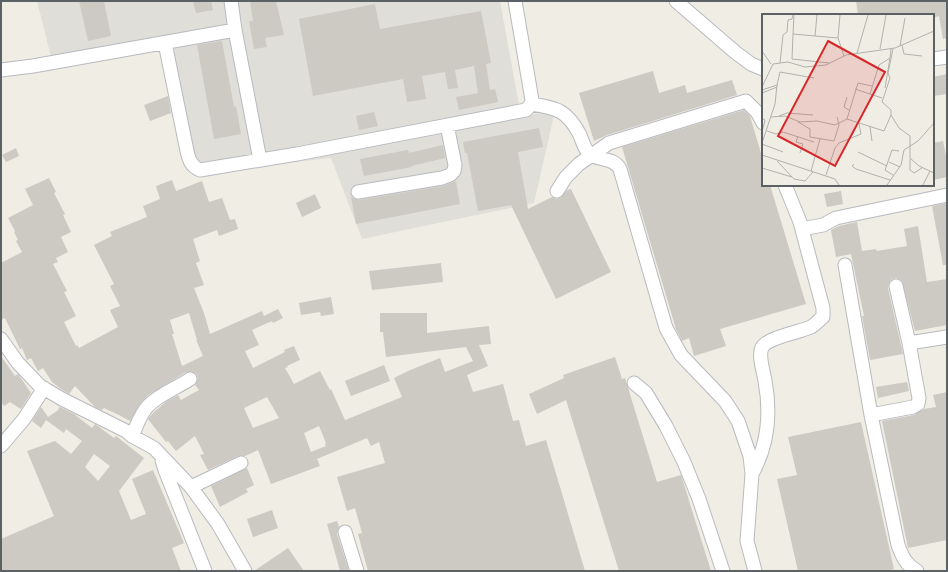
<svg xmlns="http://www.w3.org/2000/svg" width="948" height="572" viewBox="0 0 948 572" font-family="Cabin,sans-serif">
	<rect width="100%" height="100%" fill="#f0ede4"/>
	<path fill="#e0ded8" d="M37 1H500L521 116 555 111 534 203 362 239 331 158 194 173 170 47 54 69Z"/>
	<path fill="#cdc9c3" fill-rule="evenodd" d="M79 1H104L111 36 88 41Z
		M193 1H211L213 10 196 13Z
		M250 1H276L284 35 265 38 267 47 254 49 249 21H253Z
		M856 1H947V38L943 39 939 16 933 18V15H858Z
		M375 4 380 29 481 11 491 63 486 64 490 90 495 89 498 102 459 110 456 97 478 93 474 66 455 70 458 88 448 89 445 72 422 76 426 99 407 102 403 79 313 96 299 19Z
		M222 41 234 107 236 106 241 134 214 139 197 45Z
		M653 71 659 93 685 85 687 93 732 80 737 95 607 135 594 141 579 93Z
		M947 74V94L933 96V77Z
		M168 96 171 113 150 121 144 105Z
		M744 110 750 116 763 160V185H770L806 304 720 329 726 346 694 356 689 338 682 341 676 329 622 147Z
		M374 112 378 126 359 130 356 116Z
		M539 128 543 147 518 152 528 209 552 197 556 199 560 198 567 190 571 189 611 272 556 299 511 205 478 211 467 153H465L463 142Z
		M943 141 947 161V177L933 180V143Z
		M443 145 445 158 411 166 412 167 364 176 360 159 408 150 409 153Z
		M16 148 19 156 6 162 2 155Z
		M49 178 56 192 54 193 65 214 63 215 71 232 61 237 68 252 56 258 58 262 53 264 67 291 64 292 76 316 64 322 76 346 77 345 79 348 118 327 110 310 120 306 110 286 114 284 94 245 112 236 110 232 147 217 143 206 160 199 156 186 172 180 176 191 202 181 209 202 222 198 230 220 235 219 238 229 219 236 217 230 193 239 200 261 196 263 204 285 194 288 204 313 210 334 262 311 264 316 278 309 283 318 273 323 272 321 252 330 259 345 245 351 253 368 285 352 284 350 294 346 300 360 287 366 288 367 285 368 294 384 320 371 330 390 331 389 345 420 402 397 394 378 408 371 440 358 445 372 473 361 466 347 386 357 383 332H380V313H427V333L489 326 491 344 479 345 488 366 467 375 473 392 503 384 513 421 519 420 526 446 546 440 585 571H368L358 534 362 533 355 508 347 511 337 477 385 463 379 442 371 446 367 438 317 459 320 466 271 484 258 450 245 456H238L208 470 200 455 204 454 195 436 176 451 168 441 166 442 148 419 154 412 167 401 178 395 181 400 199 390 195 385 198 378 196 374 193 372H186L148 395 139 405 130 421 119 415 104 408 102 410 95 407 75 386 69 394 61 389 52 382 43 368 38 371 31 358 27 360 22 348 20 349 5 318 1 320V263L22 252 16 241 18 240 14 232 15 231 8 218 33 205 25 189ZM189 313 197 340H196L203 356 182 366 172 334H174L170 320ZM267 397 279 418 253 428 244 408ZM319 426 326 443 325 444 326 446 311 452 304 433Z
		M456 181 460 204 356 224 351 197 359 200 443 186Z
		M841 191 843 204 827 207 824 194Z
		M315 194 321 208 302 217 296 203Z
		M947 203V265H943L932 206Z
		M857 222 862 251 876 249 877 251 907 246 904 229 918 226 927 282 947 279V325L915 331 902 281 899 279 895 278 891 280 889 283 888 288 903 354 870 360 862 316H864L851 254 836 257 831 230 839 226Z
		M441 263 443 282 372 290 369 271Z
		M331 297 334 314 321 316 320 312 301 315 299 303Z
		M1 356 15 376 18 374 31 393 21 409 10 402 4 406 1 401Z
		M615 357 622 379 625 378 657 482 681 475 711 571H619L566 400 537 414 529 394 564 378 563 375Z
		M384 365 390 381 351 396 345 381Z
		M907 382 909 391 878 398 876 387Z
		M947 392V540L908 548 882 421 914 415 924 409 936 407 933 395Z
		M41 407 48 417 57 411 60 407 74 414 92 428 95 424 114 438 116 436 144 458 119 491 131 520 146 514 132 479 153 470 184 543 172 548 181 571H1V539L54 516 27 451 55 441 71 454 82 441 66 429 64 433 46 420 41 428 32 421ZM94 454 110 466 98 481 85 467Z
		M861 422 894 569 885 571H798L777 479 797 475 788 437Z
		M247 468 254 485 246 489 248 492 220 507 211 486Z
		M272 510 278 528 253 537 247 519Z
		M337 521 339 527 337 534 349 571H340L327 524Z
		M288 548 304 571H254Z"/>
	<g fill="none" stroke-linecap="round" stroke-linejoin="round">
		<defs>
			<path id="minor" d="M676 1 735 52 751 64 763 69
				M235 30 260 160
				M165 43 187 151C189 160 191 166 200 170L297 154 526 110 531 104 532 100 515 1
				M933 59 947 57
				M1 70 33 66 235 30 231 1
				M531 104C557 108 567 110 580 135 582 140 584 148 588 152 597 162 613 156 620 169L666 328 681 355 725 401 738 421 750 456 752 474 747 541 755 571
				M557 191 566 177 579 164 609 143 746 101 757 112 763 123
				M358 192 442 178 450 175 454 171 455 165 447 125
				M802 229 823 225 836 218 947 195
				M845 265 871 415 898 545C902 556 906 565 917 571
				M896 286 909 343
				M1 339 18 363 40 386 62 399 126 431 132 436 154 448 191 487 218 524 245 571
				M634 383 646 393 666 426 684 462 699 499 723 571
				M871 415 913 407 918 404 919 398 909 343 947 337
				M132 436C137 426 140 414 148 406 159 394 177 388 190 379
				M1 446 24 419 44 388
				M162 460 165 470 205 571
				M752 474C768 445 771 413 765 381 764 372 757 354 763 346 770 337 800 332 811 327 816 324 819 320 823 317V308L800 222 785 185
				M191 487 241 463
				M345 532 357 571"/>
		</defs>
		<use href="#minor" stroke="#b7babf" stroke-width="15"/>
		<use href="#minor" stroke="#fff" stroke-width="13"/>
	</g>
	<g transform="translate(762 14)">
		<rect width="172" height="172" fill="#f0ede4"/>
		<path fill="none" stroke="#b1b1ae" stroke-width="1" d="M78 1 76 24 82 42M31 20 32 1M53 22 55 1M172 27V67M140 31 142 40 160 42M138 32 143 4M118 35 124 1M131 35 126 59 128 64 120 88 129 96V101L137 114 148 122V144L157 152 172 159M0 37 9 50M95 39 106 1M18 49 21 21 25 18 26 6 30 5 31 1M67 49 30 45 31 20 76 24M15 71 18 58 52 64M110 72 96 69 85 105 122 117 129 101M0 73 11 50 26 48 43 53 64 51 84 41 133 34 172 17M123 74 128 44M93 75 108 80M0 76 15 71 13 90 0 129M0 79 15 73M85 83 82 93 87 96M120 84 108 80 117 51 128 44 129 35M17 102 25 99 51 101M9 103 23 102 38 108 55 107 73 111 85 105M0 104 3 106 0 118M36 108 48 115V123L72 127 77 111 75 103M108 113 110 127M5 117 14 120 21 118 52 128M36 122 34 128 41 130 38 139M0 130 21 138M96 138 125 152M0 141 73 165 77 171M148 145V156L152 159 160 154M15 147 32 165 43 167 51 158M127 148 138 153M92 150 90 152 94 155 128 166M0 154 30 163M49 157 58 125M64 161 73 134 77 129 99 120 97 110M131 161 123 156 130 136 137 137M125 171 139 151 142 136 156 127 172 109M161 171 168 157"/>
		<path fill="#d62828" fill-opacity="0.15" stroke="#d62828" stroke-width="2" d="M66 27 123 58 73 152 16 122Z"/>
		<rect width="172" height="172" fill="none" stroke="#5c6166" stroke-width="2"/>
	</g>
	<rect width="948" height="572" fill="none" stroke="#5c6166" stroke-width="4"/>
</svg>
